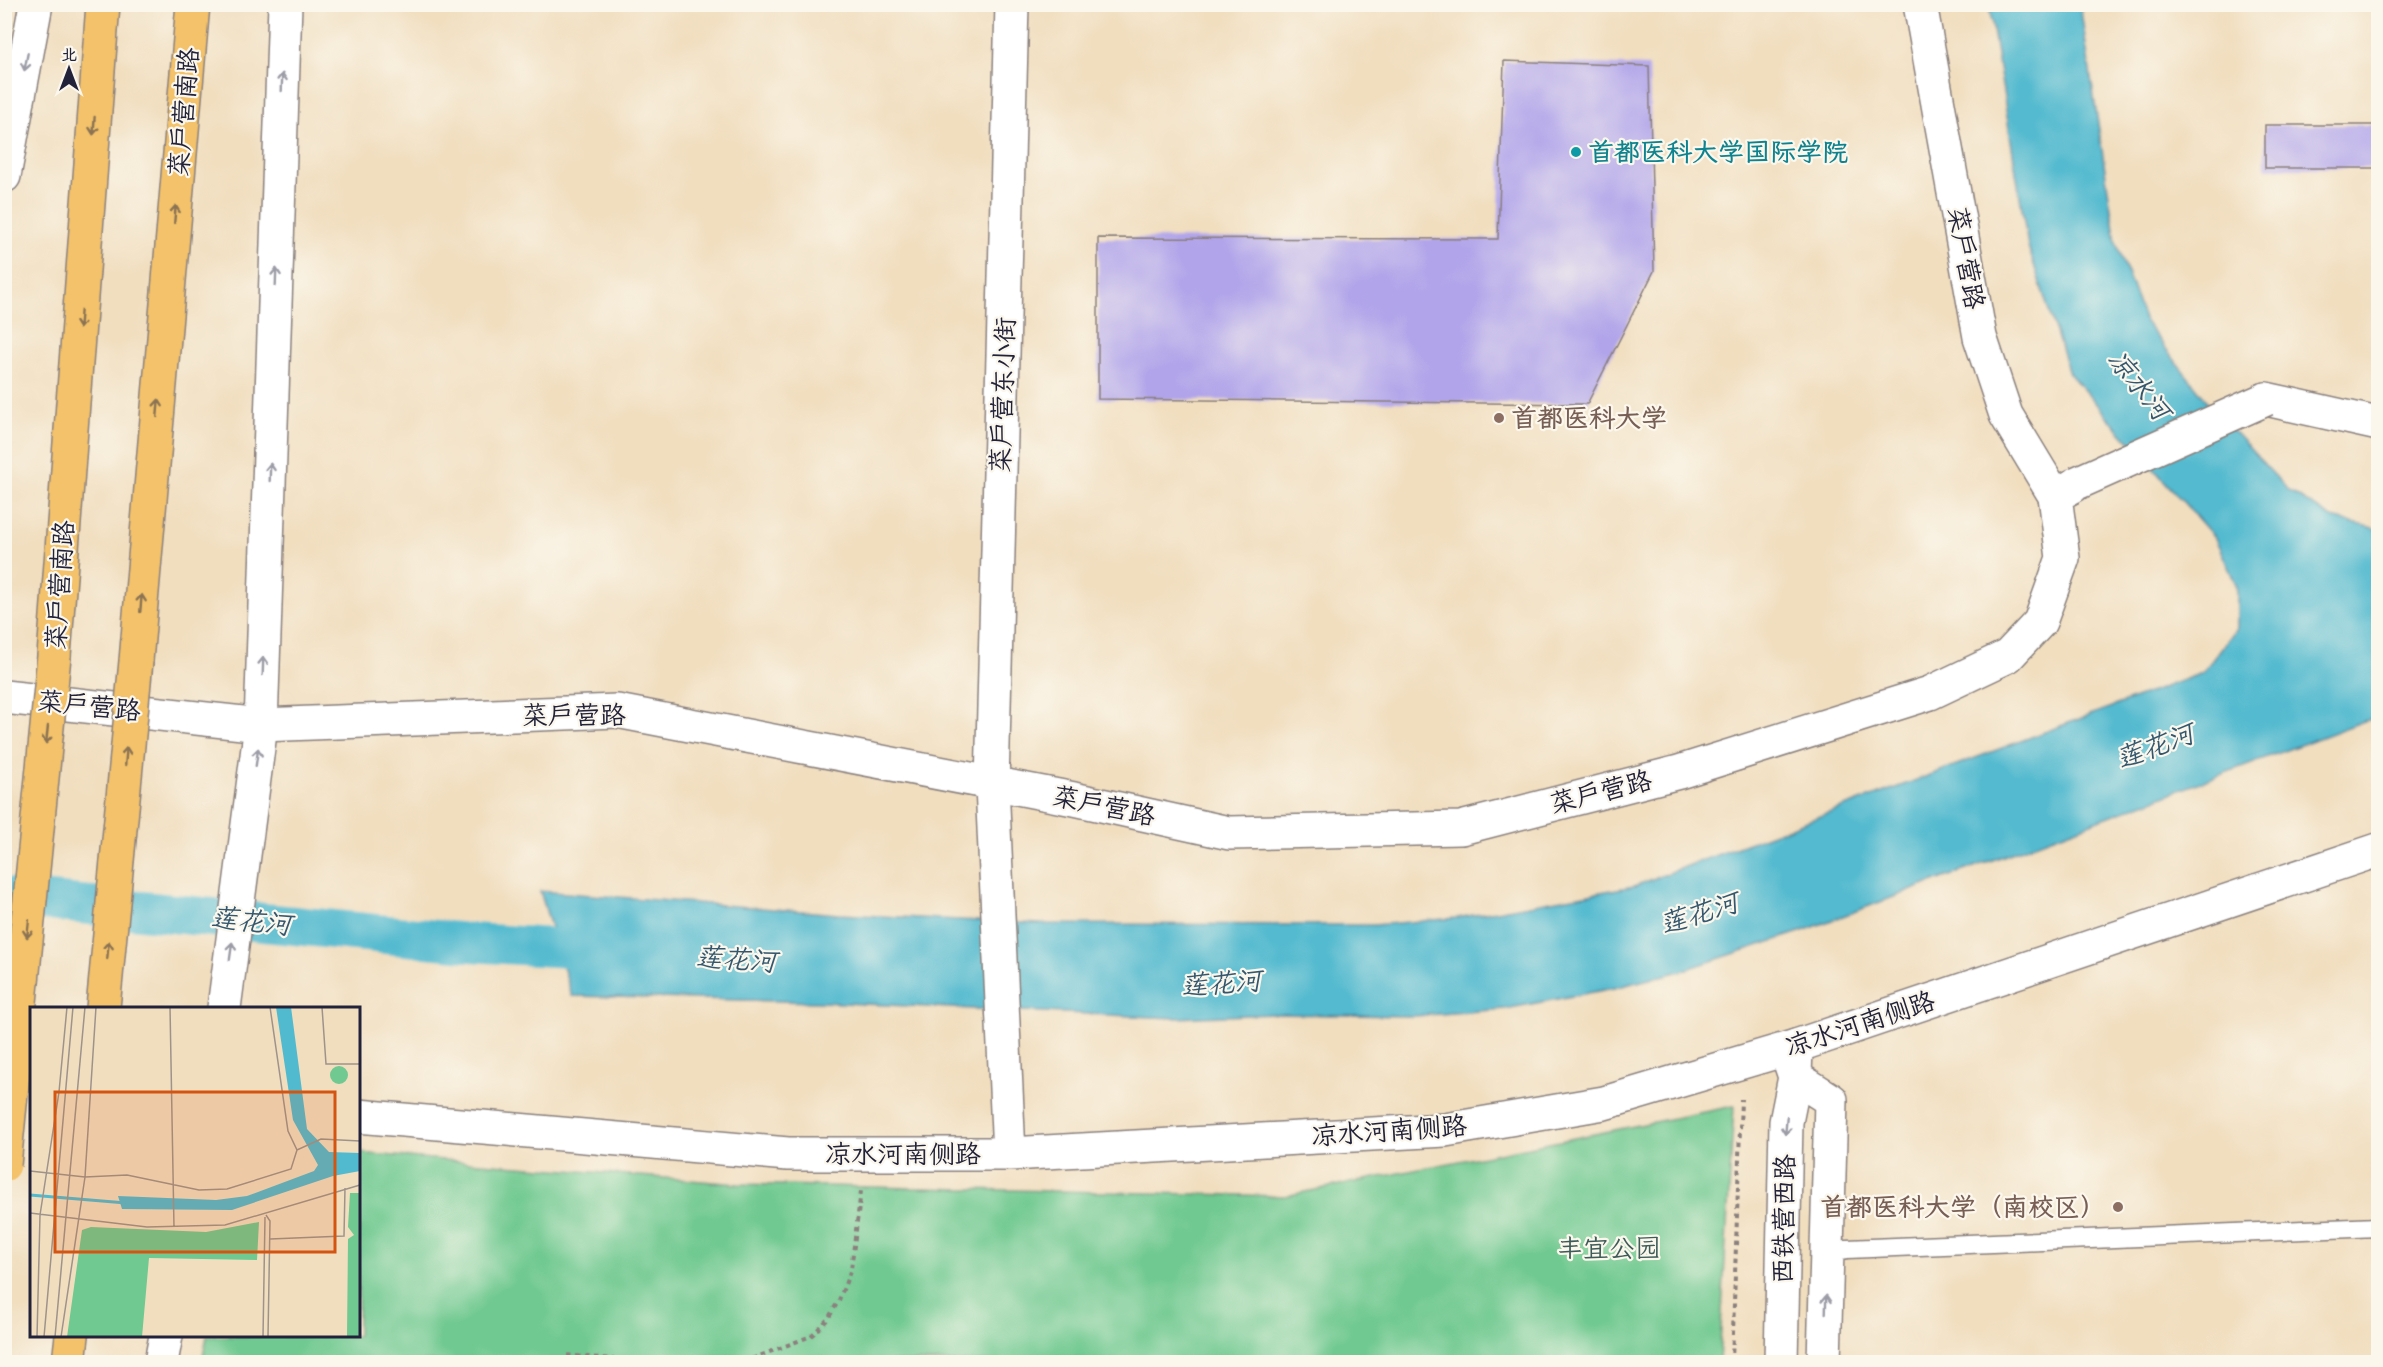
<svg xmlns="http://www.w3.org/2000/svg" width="2383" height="1367" viewBox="0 0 2383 1367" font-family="Caveat,'LXGW WenKai TC',sans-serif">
	<rect width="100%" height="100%" fill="#fbf7ec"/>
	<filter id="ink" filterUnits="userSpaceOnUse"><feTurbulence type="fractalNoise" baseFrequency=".0167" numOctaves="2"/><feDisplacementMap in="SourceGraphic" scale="12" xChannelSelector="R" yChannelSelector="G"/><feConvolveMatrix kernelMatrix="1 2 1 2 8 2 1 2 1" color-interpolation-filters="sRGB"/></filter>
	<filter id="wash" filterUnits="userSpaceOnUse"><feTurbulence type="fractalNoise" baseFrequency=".008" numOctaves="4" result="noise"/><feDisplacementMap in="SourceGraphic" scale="24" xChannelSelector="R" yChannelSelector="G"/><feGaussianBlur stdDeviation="1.35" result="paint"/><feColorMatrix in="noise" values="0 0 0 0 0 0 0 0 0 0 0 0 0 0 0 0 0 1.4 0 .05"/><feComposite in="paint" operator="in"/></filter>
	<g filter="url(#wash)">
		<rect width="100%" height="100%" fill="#f1debf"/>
		<path fill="#6fc990" stroke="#487666" stroke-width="1.5" d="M1734 1106 1719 1362H202L207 1336H358L359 1153 738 1184 1285 1196Z"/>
		<path fill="#52bacf" stroke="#3a6e85" stroke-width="1.5" d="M1989 5H2080L2116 242 2145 322 2213 409 2288 490 2332 518 2378 529V718L2364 721 1800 932 1681 971 1614 988 1505 1009 1414 1016 1274 1014 1175 1018 821 1002 572 996 540 891 839 914 1041 924 1374 925 1457 918 1634 886 2202 673 2237 628V587L2215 538 2069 373 2028 246Z"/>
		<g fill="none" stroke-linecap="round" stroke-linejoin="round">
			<path stroke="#52bacf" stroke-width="39" d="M4 897 462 942 612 951"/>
		</g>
		<g id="blocks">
			<path fill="#b1a4ea" d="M1504 61 1649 66 1654 271 1587 404 1098 399V238L1498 239Z
				M2265 125H2378V168H2265Z"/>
		</g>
	</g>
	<g filter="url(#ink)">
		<use href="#blocks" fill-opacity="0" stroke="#8a807d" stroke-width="1.5"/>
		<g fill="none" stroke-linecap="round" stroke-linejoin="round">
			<defs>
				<path id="service" d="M1827 1252 1847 1249 2378 1227"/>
				<path id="minor" d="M1920 4 1980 337 2006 415 2055 496 2073 486
					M2266 399 2378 424
					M4 697 261 725 617 711 1074 799 1229 833 1461 828 1679 772 1930 693 2008 656 2040 622 2063 558 2055 496
					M358 1116 788 1154H1009L1445 1130 1604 1103 1796 1046 2378 850
					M1009 1154 992 785 1012 4"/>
				<path id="tertiary" d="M4 176 36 4
					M224 1008 261 725 285 4
					M1796 1046 1795 1077 1831 1100 1824 1362
					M161 1362 166 1336
					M1781 1362 1786 1122 1795 1077 1789 1059"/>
				<path id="trunk" d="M54 656 103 4
					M136 661 193 4
					M69 1362 72 1336"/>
			</defs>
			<use href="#service" stroke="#8a807d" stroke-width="21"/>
			<use href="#minor" stroke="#8a807d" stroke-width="36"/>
			<use href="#tertiary" stroke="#8a807d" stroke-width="36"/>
			<use href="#trunk" stroke="#8a807d" stroke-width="36"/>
			<path stroke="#8a807d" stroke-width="4" stroke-dasharray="4.5 4.5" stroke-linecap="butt" d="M565 1362V1355L648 1362
				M744 1362 811 1336 828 1319 839 1300 851 1269 861 1191
				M1732 1362 1741 1099"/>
			<use href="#service" stroke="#fff" stroke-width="18"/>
			<use href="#minor" stroke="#fff" stroke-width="33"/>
			<use href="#tertiary" stroke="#fff" stroke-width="33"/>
			<use href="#trunk" stroke="#f3c26a" stroke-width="33"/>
			<defs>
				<path id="minor-bridge" d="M2077 483 2266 399"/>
				<path id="trunk-bridge" d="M103 1008 136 661
					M4 1165 54 656"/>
			</defs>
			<use href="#minor-bridge" stroke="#8a807d" stroke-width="36" stroke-linecap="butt"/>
			<use href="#trunk-bridge" stroke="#8a807d" stroke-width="36" stroke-linecap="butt"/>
			<use href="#minor-bridge" stroke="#fff" stroke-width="33"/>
			<use href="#trunk-bridge" stroke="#f3c26a" stroke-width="33"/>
		</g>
		<defs><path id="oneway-shaft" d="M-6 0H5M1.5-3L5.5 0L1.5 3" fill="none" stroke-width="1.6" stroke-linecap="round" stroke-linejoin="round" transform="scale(1.5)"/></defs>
		<g stroke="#9c9ca7">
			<use href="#oneway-shaft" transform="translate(26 62) rotate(101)"/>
			<use href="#oneway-shaft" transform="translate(282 82) rotate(-88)"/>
			<use href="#oneway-shaft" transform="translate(276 277) rotate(-88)"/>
			<use href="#oneway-shaft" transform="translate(270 472) rotate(-88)"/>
			<use href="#oneway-shaft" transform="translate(263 666) rotate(-88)"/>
			<use href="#oneway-shaft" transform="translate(257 757) rotate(-82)"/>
			<use href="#oneway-shaft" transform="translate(231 951) rotate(-82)"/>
			<use href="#oneway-shaft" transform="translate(1786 1126) rotate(95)"/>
			<use href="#oneway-shaft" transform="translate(1826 1304) rotate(-88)"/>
		</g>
		<g stroke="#8a7252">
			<use href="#oneway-shaft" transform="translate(94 126) rotate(94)"/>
			<use href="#oneway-shaft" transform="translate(175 214) rotate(-85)"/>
			<use href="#oneway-shaft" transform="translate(80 320) rotate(94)"/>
			<use href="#oneway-shaft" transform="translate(158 408) rotate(-85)"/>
			<use href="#oneway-shaft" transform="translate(141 603) rotate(-85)"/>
			<use href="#oneway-shaft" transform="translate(47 735) rotate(96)"/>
			<use href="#oneway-shaft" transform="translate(126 756) rotate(-85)"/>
			<use href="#oneway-shaft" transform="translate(28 929) rotate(96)"/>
			<use href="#oneway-shaft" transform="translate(108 950) rotate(-85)"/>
		</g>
	</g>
	<circle fill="#0f9aa8" stroke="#fbf7ec" stroke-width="2" cx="1576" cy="152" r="6"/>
	<g fill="#8d6e63" stroke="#fbf7ec" stroke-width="2">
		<circle cx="1499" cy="418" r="6"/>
		<circle cx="2118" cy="1207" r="6"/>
	</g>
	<g text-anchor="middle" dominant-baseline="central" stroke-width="4.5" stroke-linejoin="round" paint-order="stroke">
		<g font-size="26" fill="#22223b" stroke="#fbf7ec">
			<text transform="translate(184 112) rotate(-85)">菜户营南路</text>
			<text transform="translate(1966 258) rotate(80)">菜户营路</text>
			<text transform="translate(1003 395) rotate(-88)">菜户营东小街</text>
			<text transform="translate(60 585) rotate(-86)">菜户营南路</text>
			<text transform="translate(89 706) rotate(6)">菜户营路</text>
			<text x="574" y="715">菜户营路</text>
			<text transform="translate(1601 792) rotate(-14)">菜户营路</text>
			<text transform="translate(1104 806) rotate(12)">菜户营路</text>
			<text transform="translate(1860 1024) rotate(-18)">凉水河南侧路</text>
			<text transform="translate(1389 1131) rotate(-4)">凉水河南侧路</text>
			<text x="903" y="1154">凉水河南侧路</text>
			<text transform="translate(1784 1219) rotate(-89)">西铁营西路</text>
		</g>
		<g font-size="26" font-weight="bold" fill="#0d838f" stroke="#fbf7ec" text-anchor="start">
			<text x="1588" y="152">首都医科大学国际学院</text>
		</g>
		<g font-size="26" font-weight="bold" fill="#785e54" stroke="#fbf7ec" text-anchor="start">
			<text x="1511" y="418">首都医科大学</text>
			<text x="2106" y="1207" text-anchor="end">首都医科大学（南校区）</text>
		</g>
		<g font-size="26" fill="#3d5c59" stroke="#fbf7ec">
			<text x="1609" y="1248">丰宜公园</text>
		</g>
		<g font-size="27" font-style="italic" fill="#33576f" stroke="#fbf7ec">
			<text transform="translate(2139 385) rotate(51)">凉水河</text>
			<text transform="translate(2155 746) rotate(-20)">莲花河</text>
			<text transform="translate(1699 913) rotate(-17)">莲花河</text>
			<text transform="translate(251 921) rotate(6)">莲花河</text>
			<text transform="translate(736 959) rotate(4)">莲花河</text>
			<text transform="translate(1221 983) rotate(-4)">莲花河</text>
		</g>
	</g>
	<g transform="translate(30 1007)">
		<rect width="330" height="330" fill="#f1debf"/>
		<path d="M300 68a9 9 0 1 1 18 0a9 9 0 1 1-18 0ZM320 186H330V330H317L318 232 324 228 318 220ZM229 215 227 253 119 251 112 330H37L52 223 61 220 176 225Z" fill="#6fc990"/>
		<path d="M246 0H261L277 122 299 145 330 146V164L303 169 202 203 92 202 88 189 186 193 217 189 284 164 288 158 263 113Z" fill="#52bacf"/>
		<path fill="none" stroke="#52bacf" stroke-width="3" d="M0 188 96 196"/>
		<path fill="none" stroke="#9e938a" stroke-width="1.5" d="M140 0 144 220M240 0 258 124 267 143 291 132 330 134M292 0 296 57H330M0 164 55 170 97 168 169 183 197 182 261 162 267 143M0 206 117 220 195 218 330 178M236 208 240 214 238 330M240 232 314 229 315 181M7 330 10 208 29 85 37 0M14 330 43 0M25 330 55 0M31 330 55 170 66 0M233 330 235 210"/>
		<path fill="#d45411" fill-opacity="0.15" stroke="#d45411" stroke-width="3" d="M25 85H305V245H25Z"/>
		<rect width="330" height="330" fill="none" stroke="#22223b" stroke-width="3"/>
	</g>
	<rect width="2383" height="1367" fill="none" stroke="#fbf7ec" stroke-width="24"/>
	<g transform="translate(69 69)" stroke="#fbf7ec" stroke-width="4.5" paint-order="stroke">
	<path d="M0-4.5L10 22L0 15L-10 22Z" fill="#22223b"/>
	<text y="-9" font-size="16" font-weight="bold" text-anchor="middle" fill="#22223b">北</text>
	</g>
</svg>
